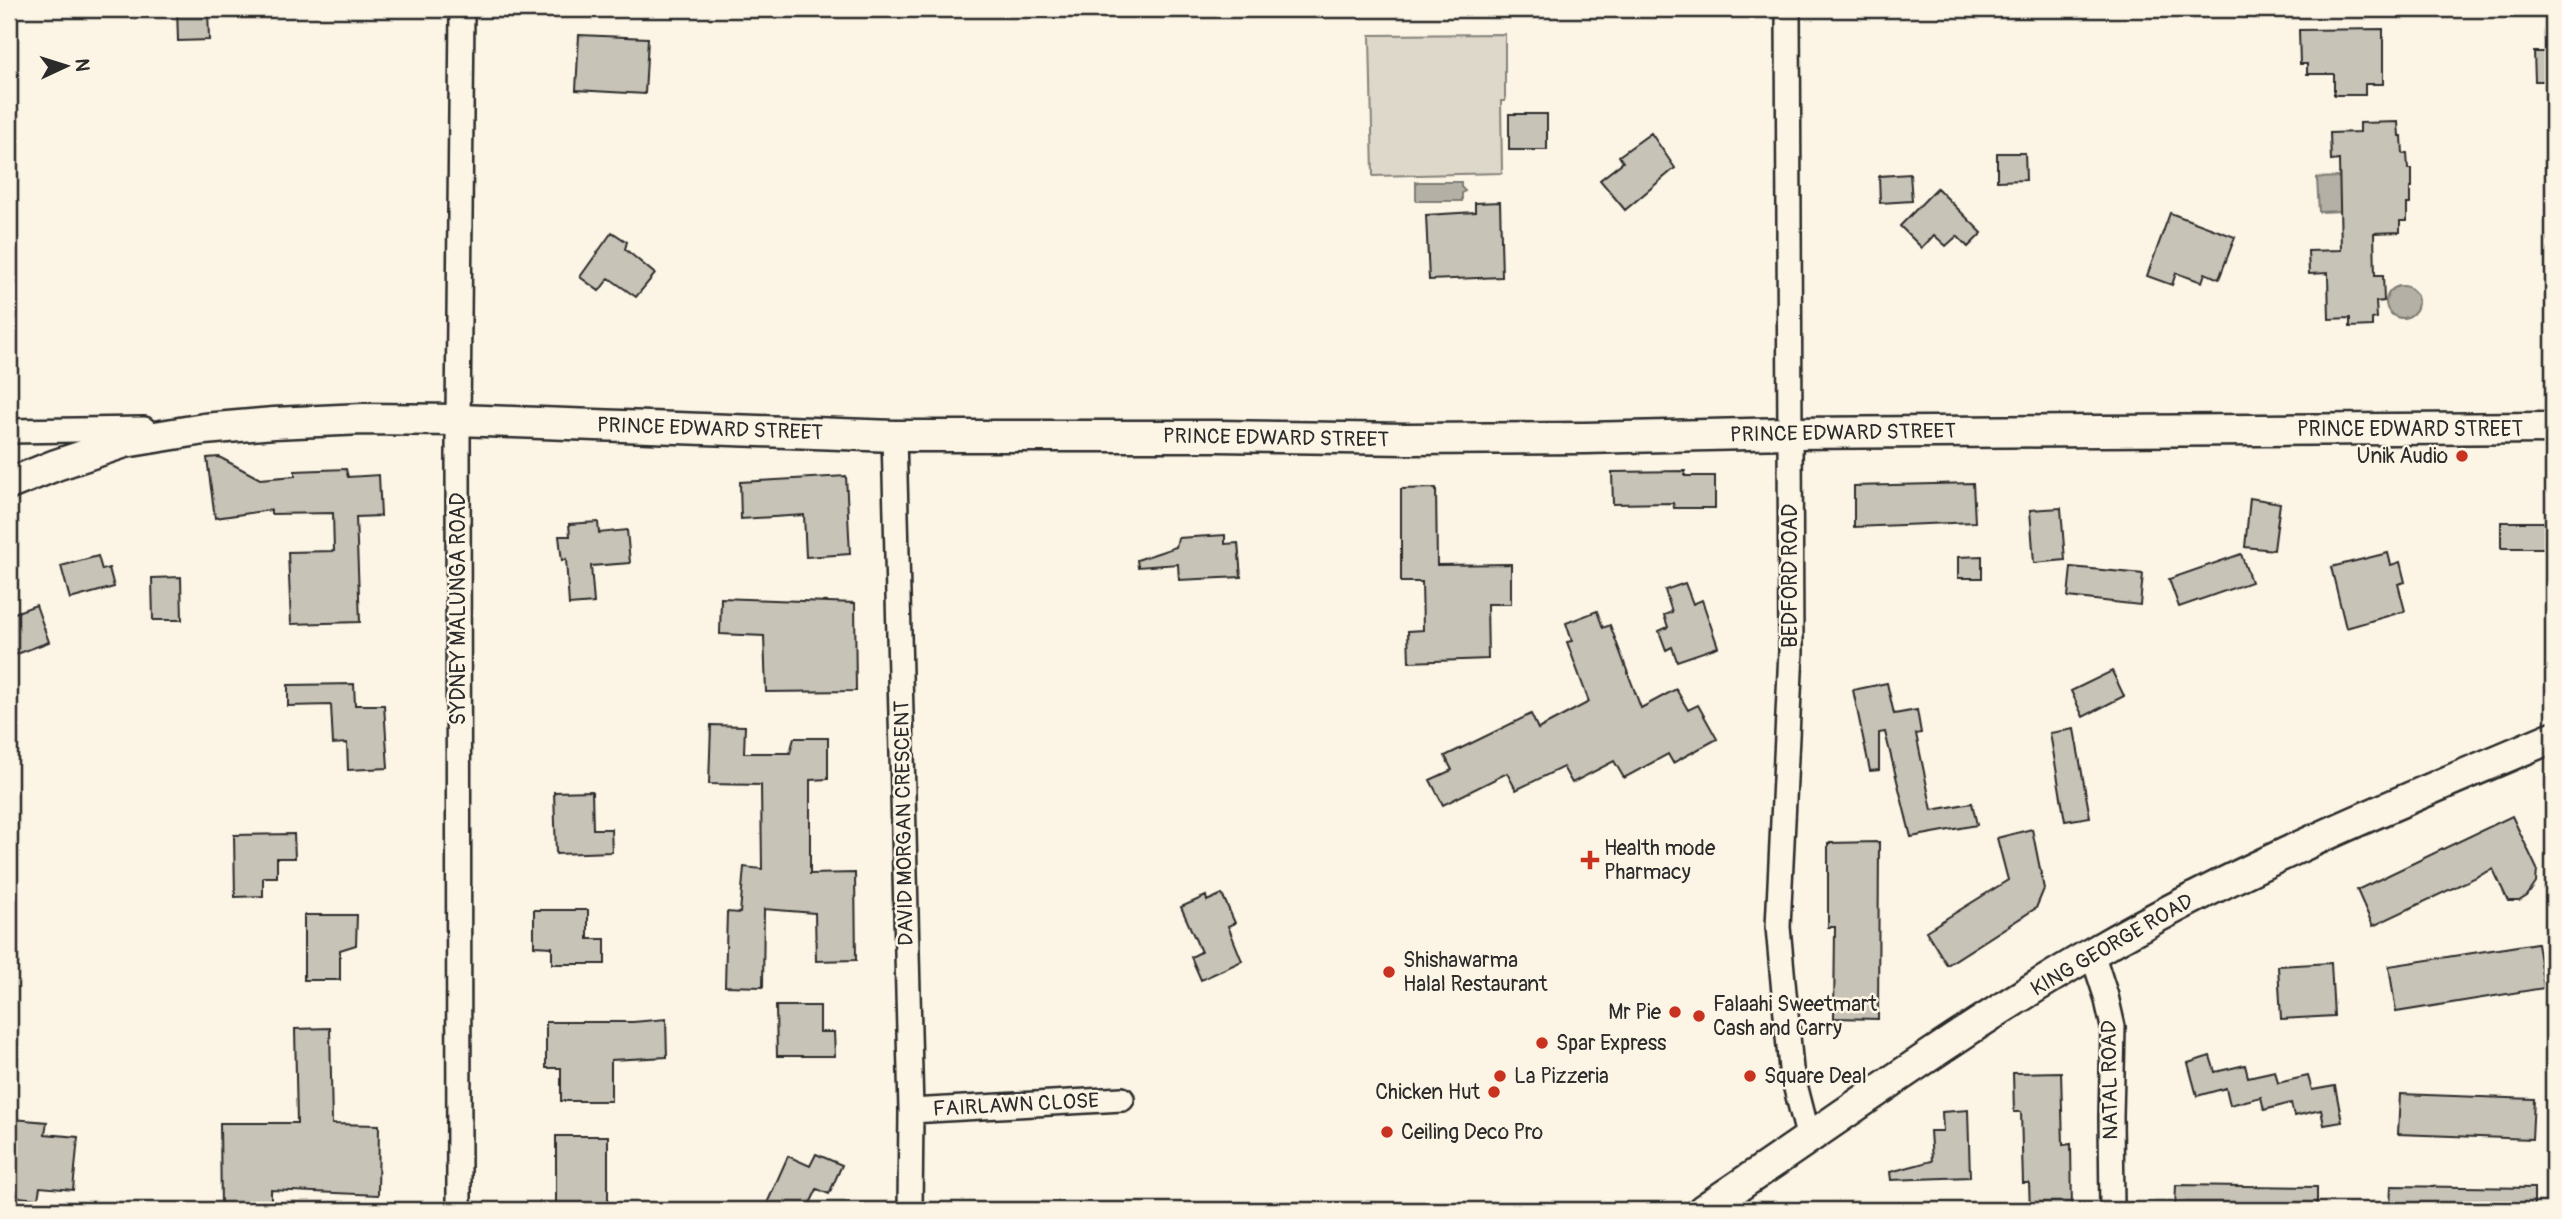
<svg xmlns="http://www.w3.org/2000/svg" width="2562" height="1219" viewBox="0 0 2562 1219" font-family="Pangolin,sans-serif">
	<rect width="100%" height="100%" fill="#fcf5e5"/>
	<filter id="ink" filterUnits="userSpaceOnUse"><feTurbulence type="fractalNoise" baseFrequency=".0143" numOctaves="2"/><feDisplacementMap in="SourceGraphic" scale="14" xChannelSelector="R" yChannelSelector="G"/><feConvolveMatrix kernelMatrix="1 2 1 2 8 2 1 2 1" color-interpolation-filters="sRGB"/></filter>
	<g filter="url(#ink)">
		<path fill="#ded8ca" stroke="#84827a" stroke-width="2" d="M1505 34V101H1501L1502 173 1373 176 1370 35Z"/>
		<path fill="#b4b0a5" stroke="#7d7b74" stroke-width="2" d="M2340 177 2342 211 2319 212 2317 178Z
			M1416 182H1461V187L1465 191 1462 193V201H1416Z
			M2386 302a16 16 0 1 1 32 0a16 16 0 1 1-32 0Z"/>
		<path fill="#c8c3b7" stroke="#2b2b2b" stroke-width="2" d="M177 9H208L209 40 178 41Z
			M2383 29V84H2365V95H2334V74H2307V64H2300L2299 30Z
			M579 35 648 38 645 94 576 90Z
			M2534 52H2553V81H2535Z
			M1509 114H1547V150H1509Z
			M2398 122 2399 136H2402L2403 154 2407 153 2408 169H2412V187H2410V204H2407V221H2400V232L2374 233 2375 275H2383L2384 301 2376 302 2377 318 2372 319V326L2350 327V318L2329 319 2328 273 2309 274 2308 251 2341 250 2339 160 2331 161 2330 133 2360 132V123Z
			M1651 133 1675 168 1625 210 1600 180 1623 162 1619 156Z
			M1997 153H2025L2026 180 1997 181Z
			M1910 174 1912 201 1880 203 1879 176Z
			M1937 188 1982 233 1968 247 1957 236 1946 246 1934 235 1922 248 1900 226Z
			M1500 202 1502 277 1429 280 1426 215 1475 212V203Z
			M2170 213 2235 237 2219 279 2205 273 2202 282 2176 273 2172 285 2147 276Z
			M612 232 627 242 625 249 655 274 636 297 609 278 599 291 580 277Z
			M219 457 260 479 295 476V471L346 469 348 477 379 475 381 516 356 517 360 622 291 624 288 552 334 551 333 513 271 514V510L215 518 207 458Z
			M1685 471V476H1715V508H1674L1673 503 1613 504 1612 472Z
			M846 476 850 554 806 557 804 515 741 519 740 482Z
			M1973 483 1975 522 1854 527V486Z
			M1436 488 1437 565 1511 564V604H1487L1488 659 1409 662 1408 631 1423 630 1422 582H1401V489Z
			M2250 498 2280 503 2274 550 2245 547Z
			M2061 508 2065 560 2034 563 2030 510Z
			M598 522 599 533 627 530 630 563 591 566 594 603 569 605 566 559 562 561 559 536H570L569 524Z
			M2501 522H2552V548H2501Z
			M1225 535V544L1238 543 1241 577 1179 580 1178 564 1138 567 1137 560 1176 547 1178 538Z
			M2388 553 2391 565 2400 562 2405 582 2398 584 2405 611 2346 628 2331 567Z
			M2241 554 2251 582 2179 607 2169 579Z
			M98 556 102 570 109 568 114 587 70 599 61 566Z
			M1982 556V578H1958V557Z
			M2071 567 2143 574 2140 605 2068 597Z
			M181 577 182 620H153L152 578Z
			M1685 583 1693 604 1702 600 1718 647 1677 661 1672 647 1666 650 1659 631 1668 627 1664 615 1672 612 1665 590Z
			M721 598 855 603 856 691 766 692 764 636 720 634Z
			M36 605 49 642 9 657V615Z
			M1597 611 1603 628 1610 625 1641 708 1676 689 1688 710 1698 705 1717 739 1673 763 1668 754 1624 778 1614 761 1572 783 1563 767 1516 790 1507 773 1443 805 1430 780 1452 770 1445 756 1531 714 1538 729 1589 702 1567 642 1572 641 1566 623Z
			M2112 671 2124 696 2083 717 2071 691Z
			M1887 683 1894 714 1917 710 1921 733 1916 734 1932 810 1972 803 1977 825 1911 837 1885 732 1879 733V770L1870 771 1853 690Z
			M354 684 355 705H384L388 768 348 770 347 743 333 744 331 705 288 706V685Z
			M711 725 745 726 744 753H790L794 738H828V779L810 780V874L855 873 856 960 816 961 815 913 764 909 763 987 725 986 727 912 740 913 744 867 762 869 761 785 709 784Z
			M2074 729 2090 817 2065 821 2050 733Z
			M592 791 593 829H611L612 852 556 854 554 792Z
			M2512 816 2537 869 2536 883 2527 896 2519 901H2508L2493 869 2373 926 2357 890Z
			M2032 829 2044 889 2036 908 1947 965 1926 931 2008 880 1997 838Z
			M294 834 295 858H277V877H263V896L235 897 234 835Z
			M1879 842 1878 1019 1834 1018 1835 927H1828V843Z
			M1222 894 1235 923 1228 926 1242 961 1201 980 1191 957 1201 952 1181 907 1206 896 1207 901Z
			M534 910H588V939H605V964H552V947L534 946Z
			M304 915H357L356 945 340 950V980H304Z
			M2537 943 2544 988 2396 1012 2389 966Z
			M2331 963 2334 1016 2281 1019 2278 966Z
			M776 1006H820V1032H834L835 1056H777Z
			M666 1019 667 1057 611 1060V1101H561V1068H546V1022H633Z
			M330 1028 332 1124 379 1125 378 1195 271 1190V1210H221L220 1123H297L295 1029Z
			M2210 1056 2215 1072 2245 1065 2248 1077 2275 1071 2278 1083 2308 1076 2312 1090 2335 1086 2342 1122 2324 1125 2321 1110 2294 1116 2291 1103 2264 1110 2261 1097 2230 1105 2226 1088 2197 1096 2188 1063Z
			M2061 1072 2063 1145 2071 1144 2072 1210H2030L2029 1183H2023L2021 1112H2014L2013 1073Z
			M2400 1094 2534 1099 2532 1139 2398 1134Z
			M1968 1110 1970 1177 1891 1180 1890 1172 1932 1161 1930 1131H1943L1942 1112Z
			M13 1119 47 1122 45 1134 78 1137 73 1190 40 1187 38 1199 9 1196V1161Z
			M556 1136H608V1210H556Z
			M816 1154 842 1165 829 1194 817 1189 807 1210H764L788 1156 810 1166Z
			M2176 1185 2317 1187V1210H2175Z
			M2391 1186 2534 1188V1210H2390Z"/>
		<g fill="none" stroke-linecap="round" stroke-linejoin="round">
			<defs>
				<path id="minor" d="M1788 9 1791 651 1778 927 1791 1069 1809 1139
					M9 431 144 429
					M894 436 911 1111 910 1210
					M2092 953 2106 996 2113 1027 2111 1117 2112 1210
					M911 1111 1122 1099
					M459 1210 458 420 462 9"/>
				<path id="major" d="M9 484 56 465 125 442 204 429 274 423 363 419 458 420 894 436H1218L1406 439 1586 438 1790 433 2553 428
					M1703 1210C1832 1124 1958 1031 2092 953 2239 868 2397 803 2553 737"/>
			</defs>
			<use href="#minor" stroke="#2b2b2b" stroke-width="28"/>
			<use href="#major" stroke="#2b2b2b" stroke-width="35"/>
			<use href="#minor" stroke="#fcf5e5" stroke-width="23"/>
			<use href="#major" stroke="#fcf5e5" stroke-width="30"/>
		</g>
	</g>
	<g fill="#c8321e" stroke="#fcf5e5" stroke-width="2.5">
		<circle cx="2462" cy="456" r="7"/>
		<path d="M1586.5 849.5h7v7h7v7h-7v7h-7v-7h-7v-7h7z"/>
		<circle cx="1389" cy="972" r="7"/>
		<circle cx="1675" cy="1012" r="7"/>
		<circle cx="1699" cy="1016" r="7"/>
		<circle cx="1542" cy="1043" r="7"/>
		<circle cx="1500" cy="1076" r="7"/>
		<circle cx="1750" cy="1076" r="7"/>
		<circle cx="1494" cy="1092" r="7"/>
		<circle cx="1387" cy="1132" r="7"/>
	</g>
	<g text-anchor="middle" dominant-baseline="central" stroke-width="5" stroke-linejoin="round" paint-order="stroke">
		<g font-size="21" fill="#2b2b2b" stroke="#fcf5e5">
			<text transform="translate(710 429) rotate(2)">PRINCE EDWARD STREET</text>
			<text x="2410" y="429">PRINCE EDWARD STREET</text>
			<text transform="translate(1843 433) rotate(-1)">PRINCE EDWARD STREET</text>
			<text transform="translate(1276 438) rotate(1)">PRINCE EDWARD STREET</text>
			<text transform="translate(1790 576) rotate(-90)">BEDFORD ROAD</text>
			<text transform="translate(458 609) rotate(-90)">SYDNEY MALUNGA ROAD</text>
			<text transform="translate(904 823) rotate(-91)">DAVID MORGAN CRESCENT</text>
			<text transform="translate(2112 945) rotate(-30)">KING GEORGE ROAD</text>
			<text transform="translate(2110 1080) rotate(-91)">NATAL ROAD</text>
			<text transform="translate(1016 1105) rotate(-3)">FAIRLAWN CLOSE</text>
		</g>
		<g font-size="21" fill="#2b2b2b" stroke="#fcf5e5" text-anchor="start">
			<text x="2448" y="456" text-anchor="end">Unik Audio</text>
			<text x="1604" y="848">Health mode<tspan x="1604" dy="24">Pharmacy</tspan></text>
			<text x="1403" y="960">Shishawarma<tspan x="1403" dy="24">Halal Restaurant</tspan></text>
			<text x="1713" y="1004">Falaahi Sweetmart<tspan x="1713" dy="24">Cash and Carry</tspan></text>
			<text x="1661" y="1012" text-anchor="end">Mr Pie</text>
			<text x="1556" y="1043">Spar Express</text>
			<text x="1514" y="1076">La Pizzeria</text>
			<text x="1764" y="1076">Square Deal</text>
			<text x="1480" y="1092" text-anchor="end">Chicken Hut</text>
			<text x="1401" y="1132">Ceiling Deco Pro</text>
		</g>
	</g>
	<rect width="2562" height="1219" fill="none" stroke="#fcf5e5" stroke-width="35"/>
	<rect x="18" y="18" width="2527" height="1184" fill="none" stroke="#2b2b2b" stroke-width="2.5" filter="url(#ink)"/>
	<g transform="translate(66 66) rotate(86)" stroke="#fcf5e5" stroke-width="5" paint-order="stroke">
	<path d="M0-5L12 26L0 18L-12 26Z" fill="#2b2b2b"/>
	<text y="-10" font-size="19" font-weight="bold" text-anchor="middle" fill="#2b2b2b">N</text>
	</g>
</svg>
